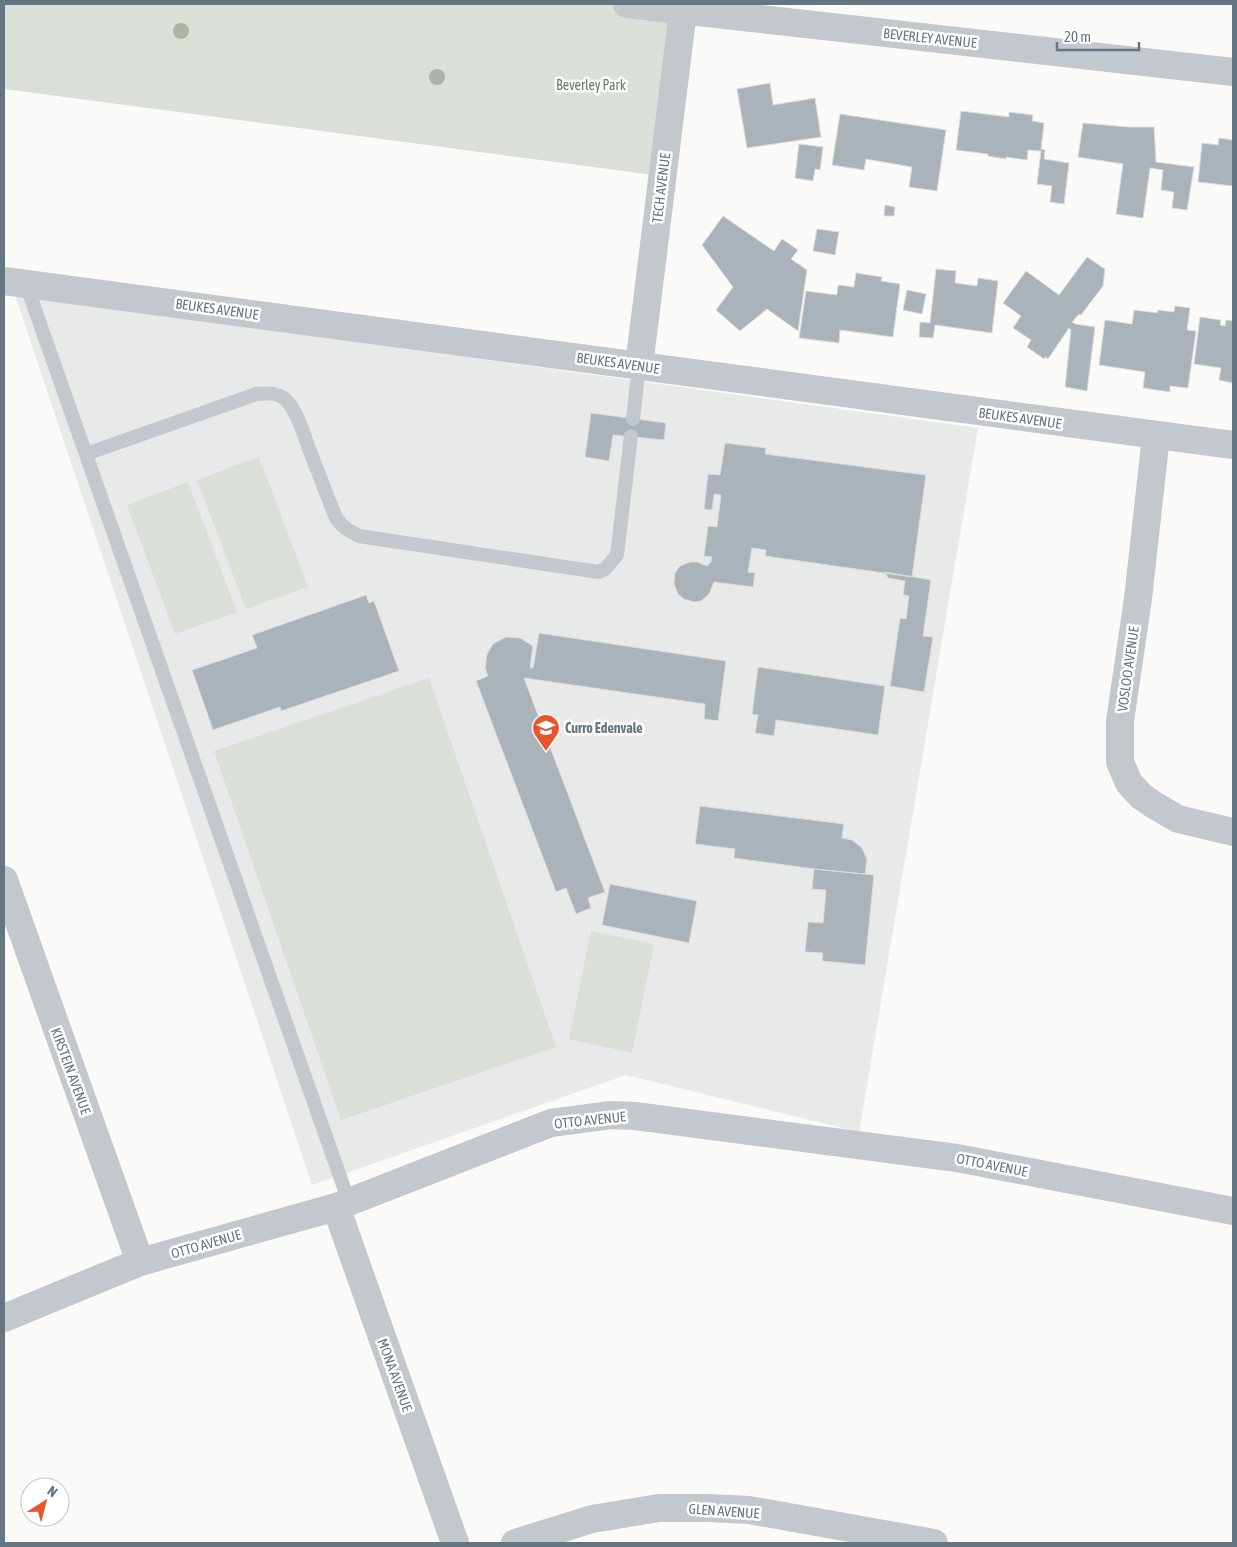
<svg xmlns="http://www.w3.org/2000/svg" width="1237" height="1547" viewBox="0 0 1237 1547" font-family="'Asap Condensed',sans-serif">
	<rect width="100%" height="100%" fill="#fafaf8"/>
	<path fill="#e8e9e9" d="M15 295 978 428 859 1132 626 1075 312 1185Z"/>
	<path fill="#dadfd7" d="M4 4H627L683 11 661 176 4 89Z
		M259 457 308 587 246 609 197 480Z
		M188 482 237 612 175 634 127 505Z
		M429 678 556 1047 341 1120 214 751Z
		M591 931 654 944 632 1053 569 1039Z"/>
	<path fill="#aab3b9" stroke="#dcdcda" d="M770 83 773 105 815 98 821 137 747 148 737 89Z
		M961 111 1009 117V112L1033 115 1032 121 1044 123 1041 149 1045 150 1044 159 1069 163 1064 204 1050 202 1052 186 1037 184 1041 151 1028 150 1027 160 1006 157V159L988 156V154L956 150Z
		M840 114 946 130 937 191 909 187 912 167 866 159 864 170 832 165Z
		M1083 123 1127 127H1154L1156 162 1194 167 1187 210 1172 208 1174 192 1161 190 1163 170 1150 168 1143 218 1116 214 1123 164 1078 157Z
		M1219 138 1233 140V186L1198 182 1202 143 1218 145Z
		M799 144 823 147 820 170 815 169 813 181 795 178Z
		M885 205 895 207 894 216H884Z
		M723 216 774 251 782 239 798 250 791 259 807 270 798 331 767 309 740 331 716 310 733 287 702 245Z
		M817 229 839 232 835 255 813 251Z
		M1087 257 1105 269 1103 286 1081 315 1079 314 1072 322 1075 324 1095 327 1087 391 1065 387 1071 330 1069 328 1048 359 1045 357 1044 359 1027 347 1031 340 1013 328 1021 316 1003 303 1026 271 1059 295Z
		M936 269 956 271 955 283 977 286 978 278 998 281 992 333 935 325 933 338 919 337 920 322 930 323Z
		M856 273 882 277 881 281 900 284 893 337 840 330 839 343 799 338 806 291 837 295 838 285 854 287Z
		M907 290 926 294 922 314 903 310Z
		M1175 306 1190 308 1187 330 1196 331 1188 388 1170 386V392L1143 388 1145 372 1099 365 1105 320 1132 324 1134 310 1157 313 1158 310 1174 312Z
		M1200 317 1221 320 1220 325 1225 326 1226 320 1233 321V383L1219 380 1221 368 1194 364Z
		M591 413 666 423 664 440 613 435 609 461 585 457Z
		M725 443 766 448 765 454 926 475 912 577 765 556 766 550 752 548 748 572 755 573 753 587 714 582 709 594 701 601 694 602 684 599 678 594 674 584 675 573 680 566 690 562H697L707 566 711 562 712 557 704 556 708 526 717 527 721 495 714 494 712 510 704 509 708 474 720 475Z
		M885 572 931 580 923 636 933 637 924 692 890 686 900 618 906 619 909 596 903 595 905 581 888 578Z
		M366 595 369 603 374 601 399 671 281 711 280 707 213 730 192 670 257 648 252 635Z
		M539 633 726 661 718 721 704 719 705 704 524 678 605 892 588 898 591 908 576 914 566 888 556 892 476 681 488 676 485 668 487 654 493 644 506 637 520 638 533 646 530 668H533Z
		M758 667 885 686 878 735 776 720 774 736 755 733 758 715 752 714Z
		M700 806 844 824 842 838 852 840 862 848 867 859 865 874 814 869 734 858 735 849 695 844Z
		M814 869 874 875 865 965 822 961 823 953 805 952 808 922 823 923 826 890 812 889Z
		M610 884 697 901 689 943 602 925Z"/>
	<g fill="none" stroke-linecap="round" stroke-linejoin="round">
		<path stroke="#c3c8cc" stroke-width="14" d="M26 284 349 1202
			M633 419 639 366
			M86 454 256 394C267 393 277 392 286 400 297 410 304 435 309 449 318 472 327 495 336 518 342 527 349 531 359 536L598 572 605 569 617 555 631 436"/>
		<path stroke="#c3c8cc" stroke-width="28" d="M627 4 1233 72
			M4 281 1233 445
			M639 366 683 11
			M1156 436 1138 599 1120 721V762L1129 783 1141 796 1154 805 1178 819 1233 832
			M4 880 140 1262
			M336 1207 455 1543
			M4 1318 140 1262 336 1207 551 1123 611 1115 635 1116 957 1158 1233 1211
			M515 1543 592 1519 659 1508H709L749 1510 934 1543"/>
	</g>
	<g fill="#aab4a7">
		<circle cx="181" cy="31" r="8"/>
		<circle cx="437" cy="77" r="8"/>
	</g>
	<defs>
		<symbol id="school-pin" viewBox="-11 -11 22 30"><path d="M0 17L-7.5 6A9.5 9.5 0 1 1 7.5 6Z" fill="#e4572e" stroke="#fff"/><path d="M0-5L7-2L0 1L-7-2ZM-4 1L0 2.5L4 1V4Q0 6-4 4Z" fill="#fff"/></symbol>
	</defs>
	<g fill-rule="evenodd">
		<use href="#school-pin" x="530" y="712" width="32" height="43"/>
	</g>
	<g text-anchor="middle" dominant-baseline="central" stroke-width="5" stroke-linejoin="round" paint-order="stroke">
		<g font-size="14" fill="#657683" stroke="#fff">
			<text transform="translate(930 38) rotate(6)">BEVERLEY AVENUE</text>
			<text transform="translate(661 188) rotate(-83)">TECH AVENUE</text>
			<text transform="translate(217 309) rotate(8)">BEUKES AVENUE</text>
			<text transform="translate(618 363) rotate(8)">BEUKES AVENUE</text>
			<text transform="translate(1020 418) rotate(8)">BEUKES AVENUE</text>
			<text transform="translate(1128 669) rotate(-82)">VOSLOO AVENUE</text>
			<text transform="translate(71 1071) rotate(70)">KIRSTEIN AVENUE</text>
			<text transform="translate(590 1120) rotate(-6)">OTTO AVENUE</text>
			<text transform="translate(992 1165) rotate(11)">OTTO AVENUE</text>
			<text transform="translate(206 1244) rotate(-16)">OTTO AVENUE</text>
			<text transform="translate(395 1375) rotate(70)">MONA AVENUE</text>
			<text transform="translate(724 1511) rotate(4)">GLEN AVENUE</text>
		</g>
		<g font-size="14" fill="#687a64" stroke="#fff">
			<text x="591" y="85">Beverley Park</text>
		</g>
		<g font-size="14" font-weight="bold" fill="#657683" stroke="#fff" text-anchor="start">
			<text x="565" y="728">Curro Edenvale</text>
		</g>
	</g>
	<rect width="1237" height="1547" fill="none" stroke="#657683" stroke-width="10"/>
	<g transform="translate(45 1502) rotate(36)"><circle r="24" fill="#ffffff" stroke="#c1c8cd"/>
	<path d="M0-4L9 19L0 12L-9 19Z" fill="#e4572e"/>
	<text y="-8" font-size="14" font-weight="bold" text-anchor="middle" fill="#657683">N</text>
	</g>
	<path d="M1057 42v8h82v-8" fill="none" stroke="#657683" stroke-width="2.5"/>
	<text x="1064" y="42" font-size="15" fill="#657683" stroke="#ffffff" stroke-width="4" paint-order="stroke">20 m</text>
</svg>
